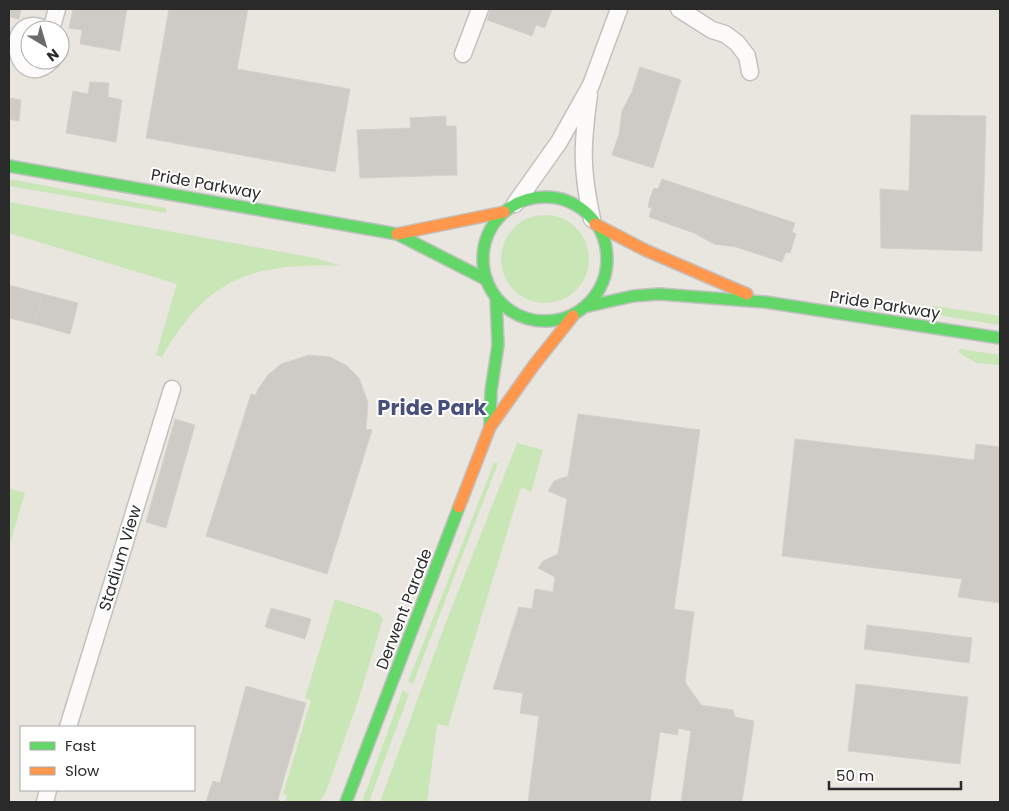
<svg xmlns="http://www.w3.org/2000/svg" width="1009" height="811" viewBox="0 0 1009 811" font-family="Poppins,sans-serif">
	<rect width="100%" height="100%" fill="#e9e5df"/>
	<path fill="#c8e6b6" d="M9 179 166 208V213L9 186Z
		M9 202 315 258 342 266C254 263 208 276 162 357L156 355 177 284 9 233Z
		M501 259a44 44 0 1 1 88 0a44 44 0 1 1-88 0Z
		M935 306 1000 316V325L943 316 930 310 931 307Z
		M960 349 1000 355V365L977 363 958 352Z
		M517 443 543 450 531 492 521 487 448 726 437 724 427 802H380L446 622Z
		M494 463H498L413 684 408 682Z
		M9 488 25 493 9 547Z
		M335 599 378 613 383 619 359 698 327 789 320 802H285L287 795 283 794 311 700 305 698Z
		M403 690 409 694 369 802H362Z"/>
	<path fill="#cecbc6" stroke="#d4d1cb" d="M9 9H21L19 19 9 17Z
		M73 9H127L120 51 80 44 82 30 69 28Z
		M169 9H248L237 69 350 89 335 172 146 138Z
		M491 9H552L545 28 536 25 532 36 487 20Z
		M640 67 681 80 653 168 612 155 619 134 622 111 632 92Z
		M90 82 109 83 108 97 122 100 116 142 66 133 73 91 88 94Z
		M9 98 21 100 19 121 9 119Z
		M911 115 986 116 982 251 881 248 880 189 909 191Z
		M446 116V126H456L457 175 360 178 357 130 411 128 410 118Z
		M662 179 795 223 792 232 796 234 790 253 786 252 782 262 736 247 714 244 694 233 649 217 652 208 648 207 650 198 654 188 658 189Z
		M9 285 43 294 34 324 9 318Z
		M43 294 78 303 70 334 34 324Z
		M309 355 330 357 347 366 359 378 368 403 366 429 372 430 327 574 206 536 251 394 256 395 258 389 268 375 281 364Z
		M578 414 700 430 674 609 694 612 685 682 701 705 733 710 735 717 754 721 742 802H681L691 731 678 728V735L660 732 650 802H528L539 716 520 713 523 693 493 689 519 607 532 609 535 589 553 592 555 577 538 568 543 561 558 554 567 499 548 491 554 481 568 476Z
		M175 419 195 425 166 528 146 522Z
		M795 439 974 460 976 444 1000 447V603L958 597 962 579 782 556Z
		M271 608 311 619 305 639 265 627Z
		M867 625 972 638 969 663 864 649Z
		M856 684 968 697 960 764 848 751Z
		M246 686 306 703 278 799 281 802H206L213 781 220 783Z"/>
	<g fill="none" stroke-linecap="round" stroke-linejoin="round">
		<defs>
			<path id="street" d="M679 9 712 30 725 34 737 43 747 56 750 72
				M47 30C0 7 14 97 52 60
				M51 30 57 9
				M463 54 480 9
				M589 95C582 145 581 169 592 219
				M515 204 559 142 591 85 619 9
				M68 727 172 389
				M45 802 48 790"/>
			<path id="fast" d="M9 166 397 234 487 280
				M483 259a62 62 0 1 1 124 0a62 62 0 1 1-124 0Z
				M589 306 633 296 659 294 765 302 1000 338
				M490 427 491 391 498 345 496 297
				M346 802 459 507"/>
			<path id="slow" d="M595 224 645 250 747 294
				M397 234 504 212
				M459 507 490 427 534 365 573 316"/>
		</defs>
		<use href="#street" stroke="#c2c1c1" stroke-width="19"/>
		<use href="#fast" stroke="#c2c1c1" stroke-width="14"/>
		<use href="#slow" stroke="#c2c1c1" stroke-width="14"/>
		<use href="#street" stroke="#fcfbfa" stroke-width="16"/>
		<use href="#fast" stroke="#63d668" stroke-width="11"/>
		<use href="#slow" stroke="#ff974d" stroke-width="11"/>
	</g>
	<g text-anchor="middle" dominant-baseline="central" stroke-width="4" stroke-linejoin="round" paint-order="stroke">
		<g font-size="16" fill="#2a2a2a" stroke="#fff">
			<text transform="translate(206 184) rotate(10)">Pride Parkway</text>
			<text transform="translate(885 305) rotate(9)">Pride Parkway</text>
			<text transform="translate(120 558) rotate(-73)">Stadium View</text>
			<text transform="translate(404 609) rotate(-69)">Derwent Parade</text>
		</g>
		<g font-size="21" font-weight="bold" fill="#484f7d" stroke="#fff">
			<text x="432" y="407">Pride Park</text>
		</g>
	</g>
	<rect width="1009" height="811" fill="none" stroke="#2a2a2a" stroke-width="20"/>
	<rect x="20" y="726" width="175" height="65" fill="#ffffff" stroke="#aaaaaa"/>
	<rect x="30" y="742" width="25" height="8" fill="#63d668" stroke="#aaaaaa"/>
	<text x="65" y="751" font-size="15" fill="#2a2a2a">Fast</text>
	<rect x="30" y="767" width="25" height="8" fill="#ff974d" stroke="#aaaaaa"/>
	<text x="65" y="776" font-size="15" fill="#2a2a2a">Slow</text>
	<g transform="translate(45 45) rotate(142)"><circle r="24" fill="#ffffff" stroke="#aaaaaa"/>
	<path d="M0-4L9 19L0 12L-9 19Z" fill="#6d6b69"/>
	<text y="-8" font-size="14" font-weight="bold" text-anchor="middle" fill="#2a2a2a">N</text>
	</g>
	<path d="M829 781v8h132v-8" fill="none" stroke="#2a2a2a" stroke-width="2.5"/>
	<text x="836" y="781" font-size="15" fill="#2a2a2a" stroke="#ffffff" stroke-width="4" paint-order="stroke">50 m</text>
</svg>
